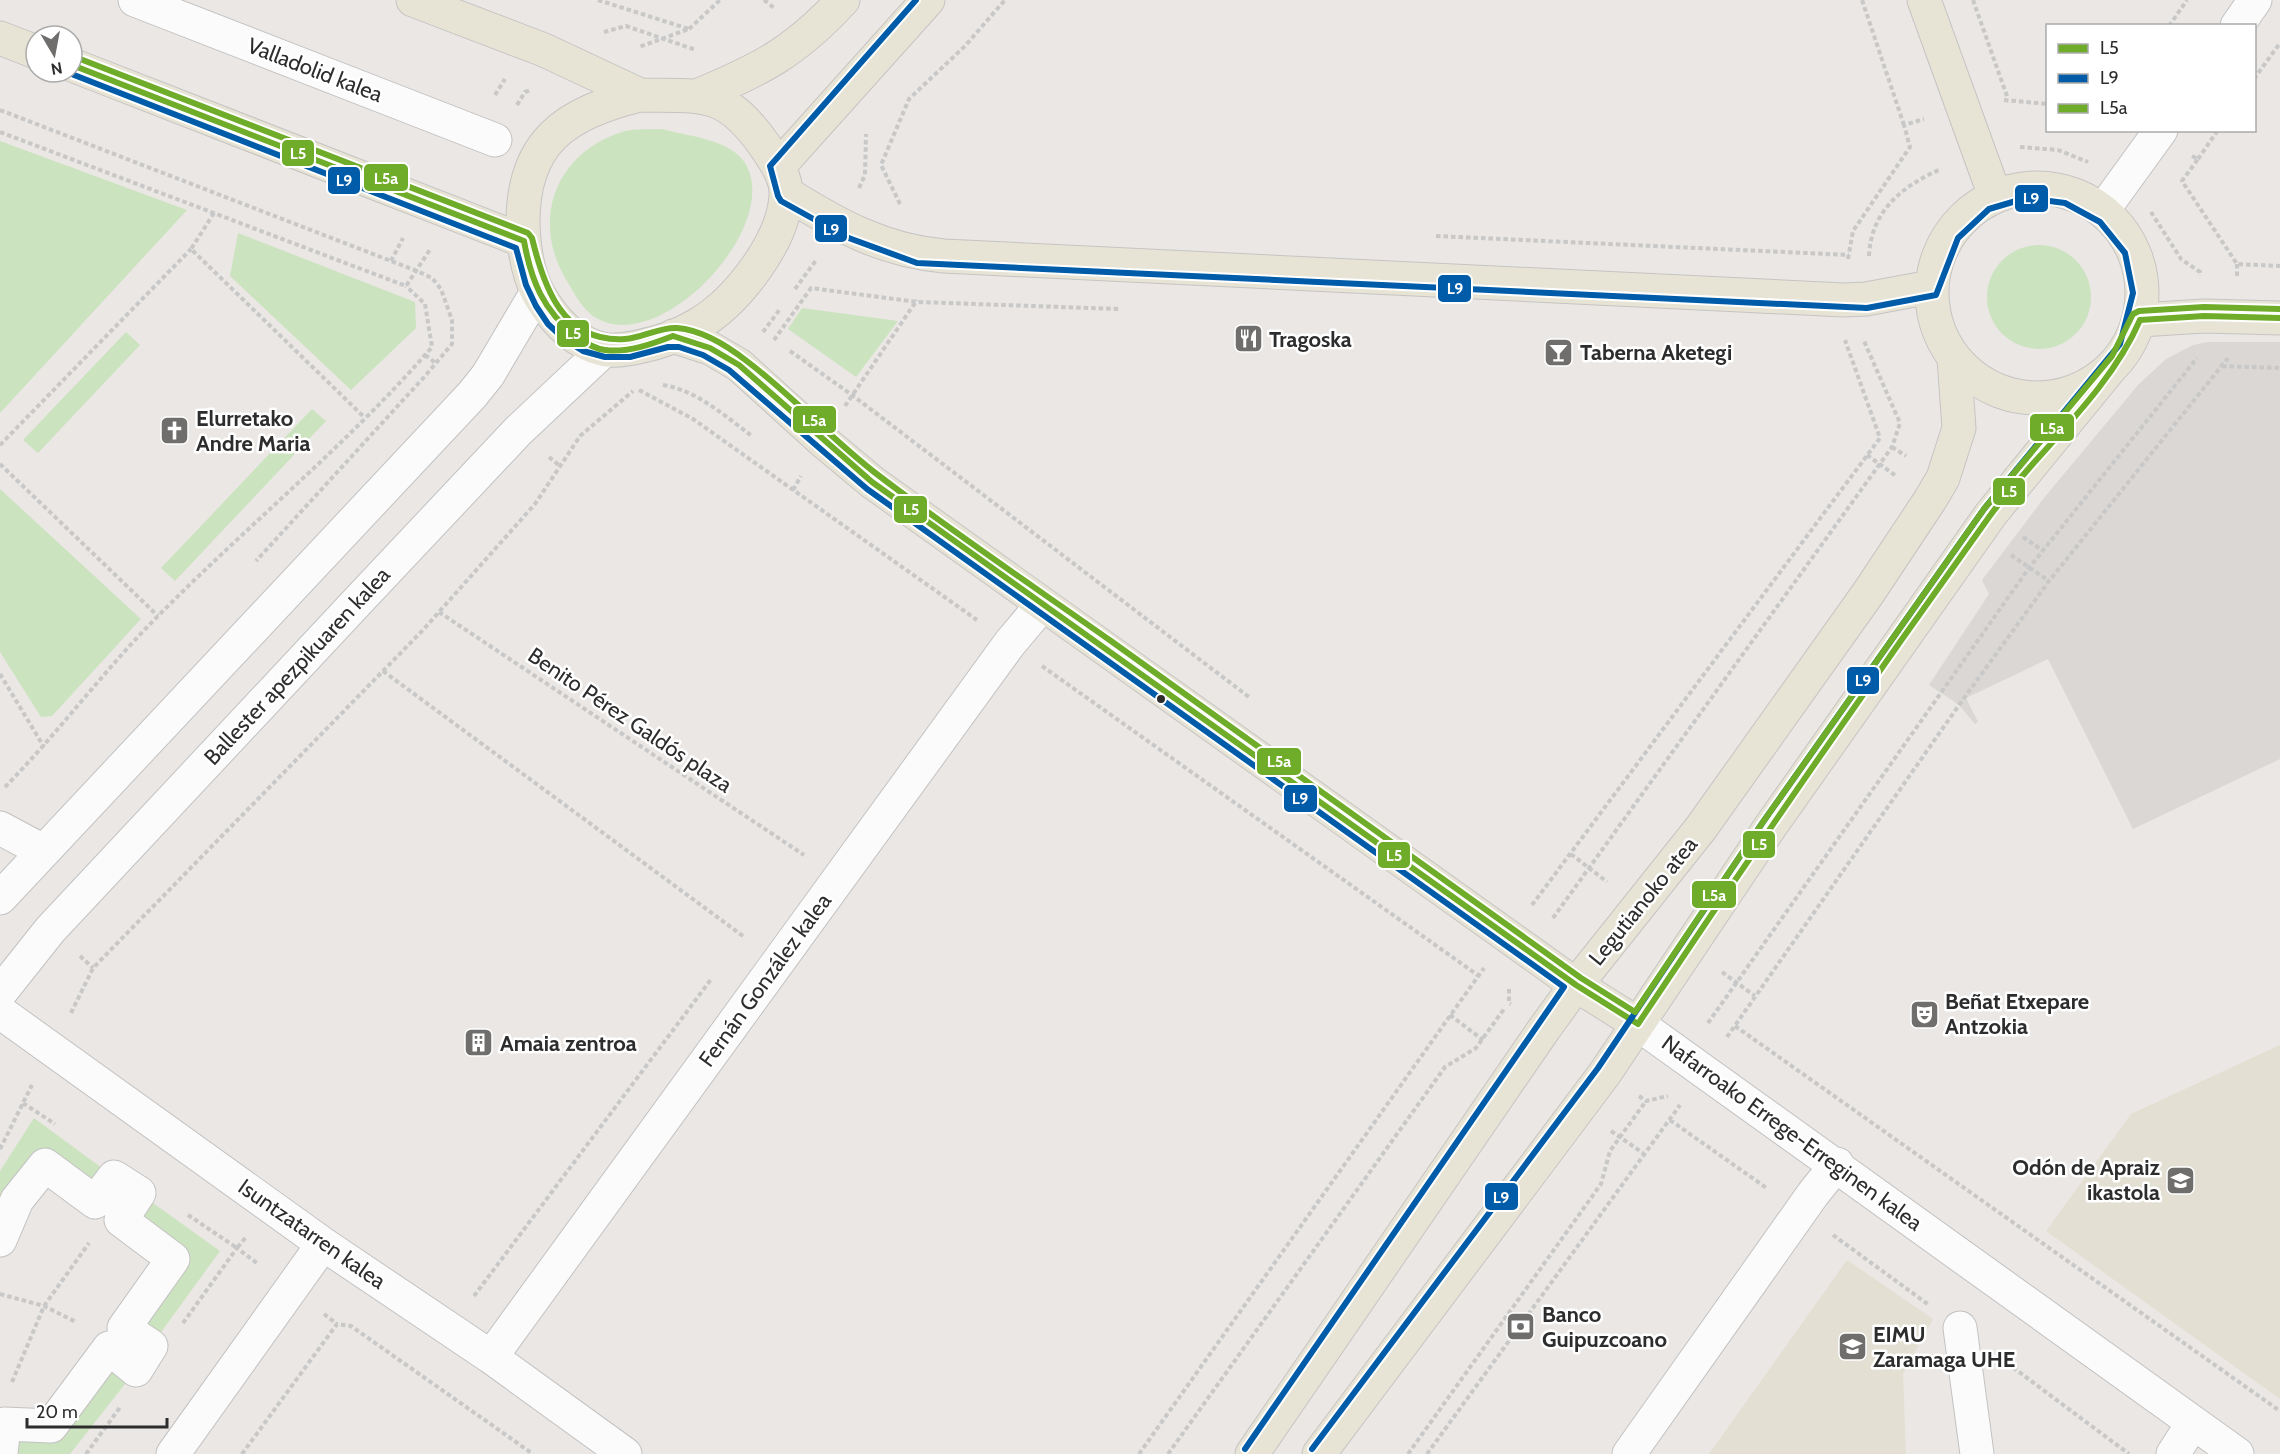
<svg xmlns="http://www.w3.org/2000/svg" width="2280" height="1454" viewBox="0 0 2280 1454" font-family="Cabin,sans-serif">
	<rect width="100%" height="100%" fill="#eae7e4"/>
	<path fill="#e4dfd3" d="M2280 1045V1399L2046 1231 2131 1114Z
		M1847 1260 1933 1319 1903 1374 1906 1454H1709Z"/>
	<path fill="#cce3bf" d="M662 129C687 136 730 139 745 163 783 224 664 354 598 319 584 312 575 295 567 281 530 221 555 153 622 132 634 128 650 130 662 129Z
		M0 141 187 210 0 413Z
		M238 233 415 302 416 328 351 390 230 276Z
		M1987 297a52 52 0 1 1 104 0a52 52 0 1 1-104 0Z
		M802 308 898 321 856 377 788 329Z
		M126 332 140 345 38 453 23 440Z
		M312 409 326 421 175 581 161 568Z
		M0 489 141 619 52 716 41 717 0 652Z
		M34 1118 114 1177 95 1202 45 1165 0 1240V1171Z
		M139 1193 220 1251 151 1346 124 1328 173 1259 121 1220Z
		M109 1348 136 1370 70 1454H1L4 1424 51 1426Z"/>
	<path fill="#dad7d4" d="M2208 342H2280V759L2133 829 2048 659 1966 698 1978 722 1975 724 1959 705 1929 685 1989 594 1982 580 2044 498 2138 385 2166 359 2193 345Z"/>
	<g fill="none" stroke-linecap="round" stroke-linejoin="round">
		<defs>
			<path id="minor" d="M135 0 495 140
				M2237 26 2255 0
				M2103 210 2161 130
				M0 828 43 851
				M0 898 472 395 488 375 537 292
				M0 993 50 930 357 602 518 431 604 350
				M0 1012 323 1244 491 1357 625 1454
				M1638 1024 2237 1454
				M0 1240 17 1200 45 1165 95 1202 114 1177 139 1193 121 1220 173 1259 124 1328 151 1346 136 1370 109 1348 51 1426 4 1424 1 1454
				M1960 1328 1977 1454
				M491 1357 1010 643 1042 605
				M173 1454 323 1244
				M1629 1454 1813 1194 1837 1164
				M2173 1454 2193 1423"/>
			<path id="major" d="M413 0 544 50 640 95
				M1924 0 1995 196
				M0 38 36 52
				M72 65 524 241
				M640 95C703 96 725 89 765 146 774 160 787 177 786 195 784 241 737 302 697 325 679 336 658 343 638 347 627 349 613 352 602 349 573 342 553 319 539 295 527 274 524 248 523 225 522 142 565 113 640 95Z
				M697 96C762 69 795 52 843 0
				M779 166 928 0
				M1932 293a105 105 0 1 1 210 0a105 105 0 1 1-210 0Z
				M786 193C837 225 884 251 944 256L1844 300 1866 299 1931 287
				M2140 320 2204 316 2280 318
				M673 336 710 348 739 365 823 441 872 482 1576 985 1638 1024
				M1252 1454 1544 1029 1576 985 1701 828 1869 592 1930 500 1943 478 1959 428 1954 359
				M1319 1454 1605 1073 1770 827 1991 514 2108 371"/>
		</defs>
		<use href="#minor" stroke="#c3c2c2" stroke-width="35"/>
		<use href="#major" stroke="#c6c4c3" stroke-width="35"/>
		<path stroke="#c8c8c8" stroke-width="4" stroke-dasharray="4.5 3" stroke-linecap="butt" d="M598 0 689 29 639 47
			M764 0 774 8
			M1862 0 1904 125
			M1973 0 2008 99
			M2169 26 2187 0
			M689 29 720 0
			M604 32 626 26 696 50
			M2254 79 2280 43
			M495 95 505 79
			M2004 100 2048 104
			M517 105 525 92 531 90
			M0 110 417 271 432 278 441 289 452 320V344L426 375 256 561
			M0 132 406 286 431 248
			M2020 147 2058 150 2088 162
			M2192 156 2198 159 2182 181 2237 264 2280 266
			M2198 159 2218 130
			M859 188 865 175 866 134
			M900 204 881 165 909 99 965 46 1005 0
			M2151 212 2181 259 2200 272V276
			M214 213 191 249 364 417
			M1436 236 1849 255
			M1869 256C1871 211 1902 186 1941 169
			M1848 259 1853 231 1910 147 1904 125 1924 119
			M391 261 403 238
			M2237 264V278
			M795 289 817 259
			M763 332 780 309
			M774 340 811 288 917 302 1120 309
			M790 351 852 395 1249 697
			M425 355 437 364
			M2222 366 2280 368
			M663 385C696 390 725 416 752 436
			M639 390 693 419 977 620
			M845 406 917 300
			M0 445 191 249
			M1892 447 1906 456
			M1867 455 1896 476
			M549 457 560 466
			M0 464 158 616
			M793 490 801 476
			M2023 537 2042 550
			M2011 555 2049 581
			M439 612 804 855
			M1042 666 1479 976
			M383 671 743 936
			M0 674 44 747
			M5 787C59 732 105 669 159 615 249 524 349 443 432 347L425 304 406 286
			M1571 854 1607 882
			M1532 905 1880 438 1845 340
			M1553 918 1892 447 1900 423 1864 341
			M80 956 93 968
			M1722 972 1755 996
			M1509 989V1003L1511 1004
			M71 1013 93 968 423 630 535 504 580 436 633 391
			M1450 1015 1483 1040
			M1708 1023 2029 568 2197 358
			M1735 1026 2280 1411
			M1727 1037 1959 705 2049 581 2228 358
			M1639 1096 1646 1101 1668 1096
			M23 1103 55 1124
			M1670 1120 1768 1189
			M1611 1131 1643 1153
			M0 1149 32 1085
			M188 1215 237 1248 246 1237
			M1833 1235 1929 1305
			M0 1294 44 1306 76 1322
			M474 1296 712 978
			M324 1314 337 1324
			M183 1323 237 1248 258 1264
			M2007 1363 2129 1454
			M12 1382 44 1306 89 1243
			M86 1454 121 1406
			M242 1454 337 1324 351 1326 533 1454
			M1139 1454 1484 968
			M1168 1454 1445 1067 1476 1048 1504 1009
			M1408 1454 1601 1184 1610 1151 1646 1101
			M1427 1454 1680 1105"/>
		<use href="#minor" stroke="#fcfbfb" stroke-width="33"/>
		<use href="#major" stroke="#e7e4d6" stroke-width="33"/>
		<defs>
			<path id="bus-1" d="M72 65 524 241
				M524 241C531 280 543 311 576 336 584 342 594 349 605 350 628 353 652 344 673 336
				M2140 320 2204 316 2280 318
				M673 336 710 348 739 365 872 482 1576 985 1638 1024
				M1638 1024C1752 853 1869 684 1989 517 2037 451 2107 396 2140 320"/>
			<path id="bus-2" d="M916 0 770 166 778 196 781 201 846 237 917 263 1867 308 1936 295 1958 238 1989 209 2026 198 2065 203 2100 222 2125 253 2133 293 2120 344 1984 509 1763 822 1598 1068 1312 1449
				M69 73 516 248 526 285 536 306 548 324 564 339 583 351 605 357H630L668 347H679L703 355 729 370 867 489 1564 987 1245 1449"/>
			<path id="bus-3" d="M75 57 528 233 532 238C544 288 563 343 625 339 643 338 659 327 677 328 702 330 729 347 748 362 794 397 832 440 878 475 954 533 1033 586 1111 641 1267 753 1424 865 1581 978L1635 1012 1763 822 1984 509 2112 356 2133 314 2139 311 2204 307 2280 309"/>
		</defs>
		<use href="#bus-1" stroke="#fff" stroke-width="10"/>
		<use href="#bus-2" stroke="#fff" stroke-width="10"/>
		<use href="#bus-3" stroke="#fff" stroke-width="10"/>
		<use href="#bus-1" stroke="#6fac29" stroke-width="6"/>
		<use href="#bus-2" stroke="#005ca8" stroke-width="6"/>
		<use href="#bus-3" stroke="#6fac29" stroke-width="6"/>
	</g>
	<defs>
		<symbol id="restaurant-square" viewBox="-11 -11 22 22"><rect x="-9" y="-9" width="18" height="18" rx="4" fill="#6f6e6d" stroke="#fff"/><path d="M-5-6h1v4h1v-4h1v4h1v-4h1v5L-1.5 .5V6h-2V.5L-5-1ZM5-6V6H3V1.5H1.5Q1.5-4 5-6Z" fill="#fff"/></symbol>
		<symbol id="bar-square" viewBox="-11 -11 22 22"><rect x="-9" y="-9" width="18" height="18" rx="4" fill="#6f6e6d" stroke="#fff"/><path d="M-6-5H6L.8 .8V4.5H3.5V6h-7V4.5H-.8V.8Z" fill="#fff"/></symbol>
		<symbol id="church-square" viewBox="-11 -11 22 22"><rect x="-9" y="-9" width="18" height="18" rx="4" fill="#6f6e6d" stroke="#fff"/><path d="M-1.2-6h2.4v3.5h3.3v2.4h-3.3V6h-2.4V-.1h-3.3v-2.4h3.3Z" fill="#fff"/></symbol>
		<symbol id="theatre-square" viewBox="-11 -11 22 22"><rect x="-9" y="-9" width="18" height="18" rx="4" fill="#6f6e6d" stroke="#fff"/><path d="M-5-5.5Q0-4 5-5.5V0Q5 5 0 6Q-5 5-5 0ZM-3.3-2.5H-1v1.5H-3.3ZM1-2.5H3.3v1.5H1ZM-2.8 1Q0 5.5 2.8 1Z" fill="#fff"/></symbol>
		<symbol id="building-square" viewBox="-11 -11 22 22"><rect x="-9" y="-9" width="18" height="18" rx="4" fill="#6f6e6d" stroke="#fff"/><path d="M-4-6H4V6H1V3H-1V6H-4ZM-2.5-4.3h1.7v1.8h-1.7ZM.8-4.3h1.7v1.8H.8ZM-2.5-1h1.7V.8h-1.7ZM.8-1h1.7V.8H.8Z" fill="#fff"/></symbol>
		<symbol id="school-square" viewBox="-11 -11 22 22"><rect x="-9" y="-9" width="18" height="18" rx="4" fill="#6f6e6d" stroke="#fff"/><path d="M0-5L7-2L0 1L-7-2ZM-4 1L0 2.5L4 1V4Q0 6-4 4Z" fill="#fff"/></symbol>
		<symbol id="bank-square" viewBox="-11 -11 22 22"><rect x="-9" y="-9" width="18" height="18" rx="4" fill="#6f6e6d" stroke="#fff"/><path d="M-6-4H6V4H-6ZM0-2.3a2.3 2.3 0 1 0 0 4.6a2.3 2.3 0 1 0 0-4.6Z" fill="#fff"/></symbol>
	</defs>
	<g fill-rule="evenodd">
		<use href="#restaurant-square" x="1232" y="322" width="33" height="33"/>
		<use href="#bar-square" x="1542" y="336" width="33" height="33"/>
		<use href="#church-square" x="158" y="414" width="33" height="33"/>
		<use href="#theatre-square" x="1908" y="998" width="33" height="33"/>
		<use href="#building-square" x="462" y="1026" width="33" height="33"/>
		<use href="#school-square" x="2164" y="1164" width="33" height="33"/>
		<use href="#bank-square" x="1504" y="1310" width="33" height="33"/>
		<use href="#school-square" x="1836" y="1330" width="33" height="33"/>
	</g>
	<circle fill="#2d2d2d" stroke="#fff" stroke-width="2" cx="1161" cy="699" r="5"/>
	<g text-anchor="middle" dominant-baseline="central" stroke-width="5" stroke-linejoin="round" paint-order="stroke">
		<g font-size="22" fill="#2d2d2d" stroke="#fff">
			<text transform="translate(315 70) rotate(21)">Valladolid kalea</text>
			<text transform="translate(297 666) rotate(-47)">Ballester apezpikuaren kalea</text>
			<text transform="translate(630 720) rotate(34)">Benito Pérez Galdós plaza</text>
			<text transform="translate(1643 901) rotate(-51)">Legutianoko atea</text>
			<text transform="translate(765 980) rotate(-54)">Fernán González kalea</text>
			<text transform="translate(1792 1133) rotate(36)">Nafarroako Errege-Erreginen kalea</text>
			<text transform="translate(312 1234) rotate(35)">Isuntzatarren kalea</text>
		</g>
		<g font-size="22" font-weight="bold" fill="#2d2d2d" stroke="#fff" text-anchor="start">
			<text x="1269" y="339">Tragoska</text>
			<text x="1580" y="352">Taberna Aketegi</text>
			<text x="196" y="418">Elurretako<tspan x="196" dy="25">Andre Maria</tspan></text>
			<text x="1945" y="1001">Beñat Etxepare<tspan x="1945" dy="25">Antzokia</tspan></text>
			<text x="500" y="1043">Amaia zentroa</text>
			<text x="2160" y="1167" text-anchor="end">Odón de Apraiz<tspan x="2160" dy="25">ikastola</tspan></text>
			<text x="1542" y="1314">Banco<tspan x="1542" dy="25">Guipuzcoano</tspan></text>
			<text x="1873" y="1334">EIMU<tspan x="1873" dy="25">Zaramaga UHE</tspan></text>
		</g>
	</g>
	<g stroke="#fff" stroke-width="2">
		<rect x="281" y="139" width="34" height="28" rx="6" fill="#6fac29"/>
		<rect x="363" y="163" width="46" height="29" rx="6" fill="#6fac29"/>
		<rect x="327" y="166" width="34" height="29" rx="6" fill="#005ca8"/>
		<rect x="2014" y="184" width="35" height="29" rx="6" fill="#005ca8"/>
		<rect x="814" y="214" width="34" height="29" rx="6" fill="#005ca8"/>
		<rect x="1437" y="274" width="35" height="29" rx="6" fill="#005ca8"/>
		<rect x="556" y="319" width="34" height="29" rx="6" fill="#6fac29"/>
		<rect x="792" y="405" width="45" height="29" rx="6" fill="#6fac29"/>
		<rect x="2029" y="413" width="46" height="29" rx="6" fill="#6fac29"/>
		<rect x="1992" y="477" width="34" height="29" rx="6" fill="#6fac29"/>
		<rect x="893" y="495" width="35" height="29" rx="6" fill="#6fac29"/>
		<rect x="1846" y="666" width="34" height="29" rx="6" fill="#005ca8"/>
		<rect x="1256" y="747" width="46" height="29" rx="6" fill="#6fac29"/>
		<rect x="1283" y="784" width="35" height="29" rx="6" fill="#005ca8"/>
		<rect x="1742" y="830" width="34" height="29" rx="6" fill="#6fac29"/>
		<rect x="1377" y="841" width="34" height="28" rx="6" fill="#6fac29"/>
		<rect x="1691" y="880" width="46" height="29" rx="6" fill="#6fac29"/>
		<rect x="1484" y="1182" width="35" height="29" rx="6" fill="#005ca8"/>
	</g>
	<g font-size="16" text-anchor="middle" font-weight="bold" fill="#fff">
		<text x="298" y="159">L5</text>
		<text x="386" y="184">L5a</text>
		<text x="344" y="186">L9</text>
		<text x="2031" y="204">L9</text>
		<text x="831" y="235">L9</text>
		<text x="1455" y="294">L9</text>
		<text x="573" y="339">L5</text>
		<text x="814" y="426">L5a</text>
		<text x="2052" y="434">L5a</text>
		<text x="2009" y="497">L5</text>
		<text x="911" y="515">L5</text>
		<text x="1863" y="686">L9</text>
		<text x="1279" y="767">L5a</text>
		<text x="1300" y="804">L9</text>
		<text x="1759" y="850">L5</text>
		<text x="1394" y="861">L5</text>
		<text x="1714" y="901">L5a</text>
		<text x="1501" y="1203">L9</text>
	</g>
	<rect x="2046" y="24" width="210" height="108" fill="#ffffff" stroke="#ababab" stroke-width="1.5"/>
	<rect x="2058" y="44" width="30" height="9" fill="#6fac29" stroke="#ababab" stroke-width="1.5"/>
	<text x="2100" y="54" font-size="18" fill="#2d2d2d">L5</text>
	<rect x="2058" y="74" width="30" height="9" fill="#005ca8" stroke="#ababab" stroke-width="1.5"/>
	<text x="2100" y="84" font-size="18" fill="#2d2d2d">L9</text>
	<rect x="2058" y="104" width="30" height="9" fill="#6fac29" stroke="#ababab" stroke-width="1.5"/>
	<text x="2100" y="114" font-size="18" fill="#2d2d2d">L5a</text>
	<g transform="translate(54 54) rotate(170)"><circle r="28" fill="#ffffff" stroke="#ababab" stroke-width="1.5"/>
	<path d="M0-4.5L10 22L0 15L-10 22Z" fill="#6f6e6d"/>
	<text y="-9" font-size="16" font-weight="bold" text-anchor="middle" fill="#2d2d2d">N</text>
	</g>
	<path d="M27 1418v9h140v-9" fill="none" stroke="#2d2d2d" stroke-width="3"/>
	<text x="36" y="1418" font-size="18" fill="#2d2d2d" stroke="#ffffff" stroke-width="4.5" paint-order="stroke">20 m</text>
</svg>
